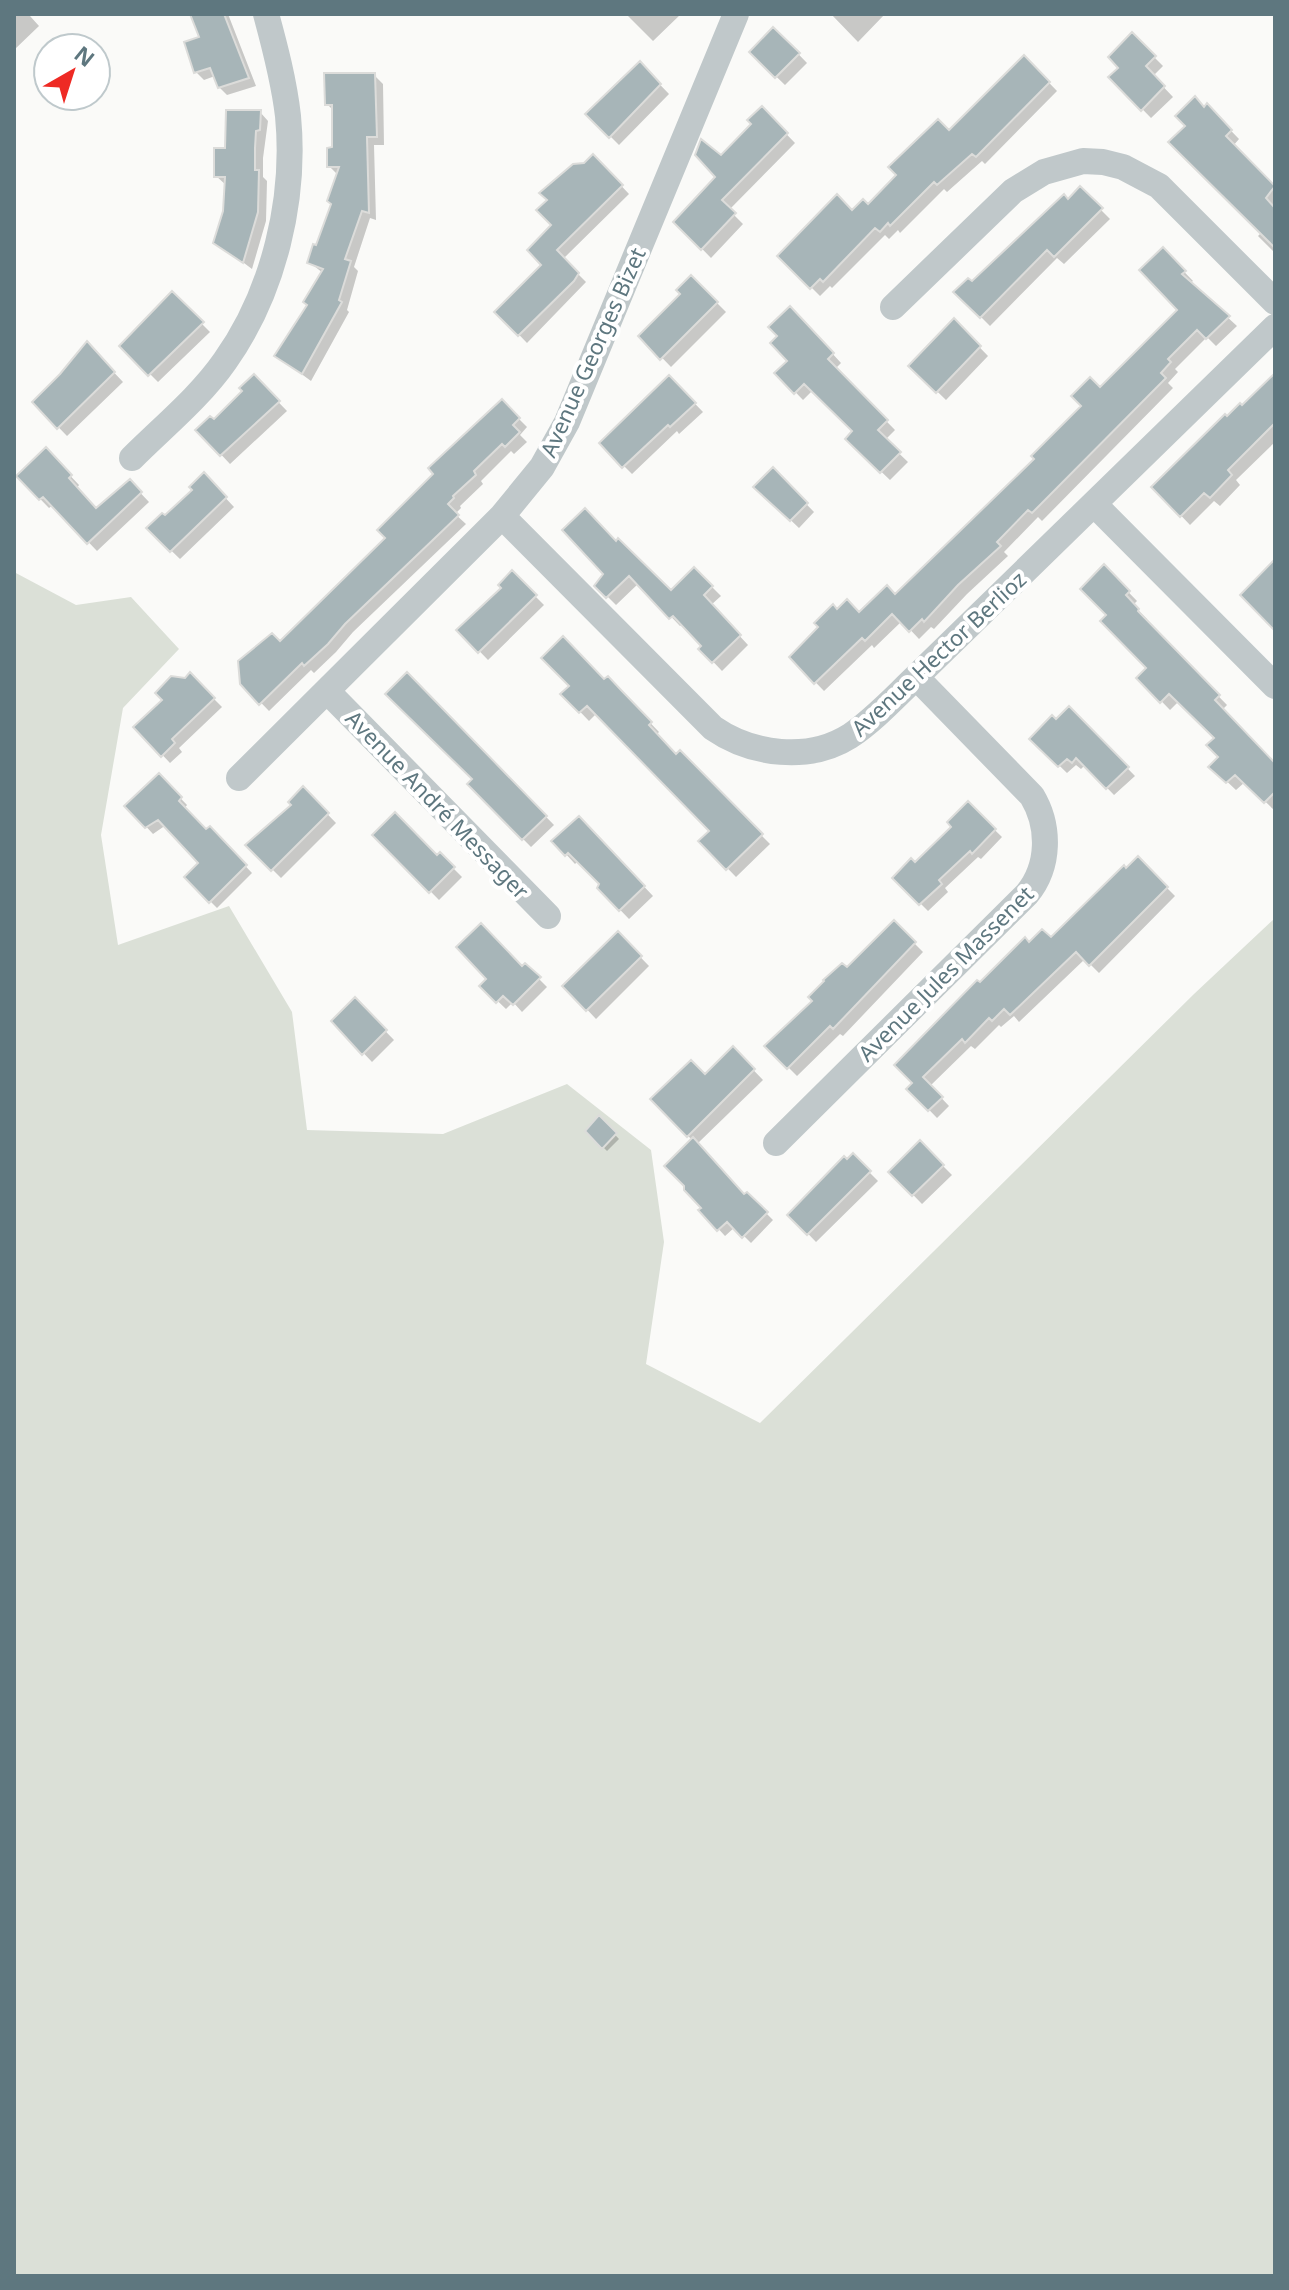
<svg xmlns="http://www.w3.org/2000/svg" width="1289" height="2290" viewBox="0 0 1289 2290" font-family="'Noto Sans',sans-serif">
	<rect width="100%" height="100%" fill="#fafaf8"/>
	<path fill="#dbe0d7" d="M14 572 76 605 131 597 179 649 123 708 101 835 118 945 229 906 292 1012 307 1130 443 1134 567 1084 651 1150 664 1242 646 1364 760 1423 1194 994 1275 918V2276H14Z"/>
	<path fill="#0003" d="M14 14H32L30 16 39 26 14 50Z
		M198 14H228L256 86 227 95 219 87 215 76 204 80 196 72 201 38Z
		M626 14H681L653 41Z
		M831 14H885L858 42Z
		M774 29 807 63 785 85 751 52Z
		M1132 35 1163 66 1153 76 1173 97 1151 118 1111 77 1121 68Z
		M1024 57 1057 91 985 164 982 161 947 192 944 189 900 233 898 230 889 239 885 235 832 288 830 286 820 296 780 256 853 212 868 207 949 132Z
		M640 64 669 94 619 145 588 114Z
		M374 75 383 84 384 145H374L376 220 370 218 354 267 358 271 347 310 349 312 311 381 277 356 309 305 323 273 309 262 318 247 333 204 338 175 329 166 334 149V111L327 104Z
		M1207 106 1239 139 1233 146 1275 189V205L1273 208 1275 210V253L1258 236 1262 232 1205 109Z
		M762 109 795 143 729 210 743 224 711 258 676 222 718 177 721 158 754 124Z
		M260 112 268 121 263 158V177L267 181 266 221 252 269 216 242 225 212 226 185 216 176 227 150Z
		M593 156 629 194 563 259 586 282 527 343 497 312 543 265 554 225 549 200Z
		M1080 189 1110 219 1064 264 1057 258 990 326 956 292 972 284Z
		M1163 250 1193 281 1190 283 1237 326 1216 346 1207 337 1175 369 1178 372 1168 383 1173 388 1042 521 1038 517 1004 552 1008 556 967 594 934 629 931 627 919 639 902 621 874 648 872 645 824 691 791 657 837 612 860 614 895 596 1037 459 1100 389 1180 310Z
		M691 277 726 312 671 367 641 336 683 294Z
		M172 294 210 332 158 382 122 346Z
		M799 317 841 363 835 369 895 430 885 440 908 462 890 480 847 439 854 431 813 390 803 400 777 373 789 361Z
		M954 321 988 356 946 400 911 366Z
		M87 344 123 382 67 436 34 402 62 376Z
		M1275 375V442L1236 480 1240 485 1220 506 1214 501 1190 525 1154 487Z
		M254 377 287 411 230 464 198 430 214 421 245 391Z
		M669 377 703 412 679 434 677 431 632 474 601 443Z
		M502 402 527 427 520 435 527 442 514 454 511 451 481 481 483 484 460 506 461 508 455 514 466 524 353 632 336 652 314 673 311 670 269 711 242 683 388 538Z
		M46 450 79 485 77 488 97 510 130 482 149 502 97 551 53 505 49 508 18 476Z
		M773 470 814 512 799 528 756 487Z
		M204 475 234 507 180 559 148 528 165 518 195 491Z
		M616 543 671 593 694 569 721 596 711 605 748 645 722 671 701 649 704 646 683 624 680 626 639 583 616 605 596 585 606 573Z
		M1104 567 1137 601 1133 605 1147 619 1145 621 1227 705 1222 710 1275 765 1274 810 1245 782 1236 790 1220 775 1221 757 1217 738 1179 701 1170 710 1139 678 1149 668 1109 615Z
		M512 573 544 605 488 660 459 630 504 588Z
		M190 675 222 707 179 748 182 752 170 763 136 727Z
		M407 675 554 825 531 847 469 784 475 779Z
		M607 678 659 732 656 735 677 756 680 753 770 844 736 877 701 841 712 831 597 713 589 721 563 694Z
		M1069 709 1135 776 1114 795 1085 765 1081 769 1076 765 1067 773 1032 739Z
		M159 776 187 805 184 809 206 831 210 829 252 873 217 908 186 877 200 863 166 825 153 834 127 806Z
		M303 789 336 823 281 878 248 845 294 805Z
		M968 804 1002 837 981 859 978 857 945 888 948 892 928 911 895 878 915 864 954 827Z
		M579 818 653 896 629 919 599 888 602 884 579 860 575 864 554 841Z
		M375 835 437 858 440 855 462 877 439 900Z
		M1138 859 1175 896 1099 973 1085 959 1019 1022 1014 1016 1001 1027 999 1025 975 1049 971 1046 930 1086 949 1106 937 1118 909 1089 980 985 1029 944 1051 940Z
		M894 923 923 952 843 1036 840 1034 797 1076 767 1046Z
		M618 934 649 966 596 1019 565 986Z
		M525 965 547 987 522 1012 513 1002 506 1009 482 986Z
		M355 1000 394 1040 372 1062 333 1021Z
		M733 1049 763 1080 697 1144 744 1196 747 1194 773 1220 751 1243 735 1227 725 1236 701 1210 705 1208 692 1140 653 1099 705 1076Z
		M599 1118 619 1139 607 1151 587 1131Z
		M920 1143 952 1175 922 1204 891 1172Z
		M853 1156 878 1181 816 1242 790 1215Z"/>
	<path fill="#a7b5b8" stroke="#dcdcda" stroke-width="2" d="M190 14H224L249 78 218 88 210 68 194 73 184 42 199 37Z
		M773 27 800 53 775 78 749 52Z
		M1132 32 1156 56 1146 66 1165 86 1141 111 1108 77 1118 68 1108 57Z
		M1024 55 1050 82 976 157 972 154 937 185 934 182 890 226 888 223 880 232 875 228 823 282 820 279 810 289 777 256 837 194 852 210 863 199 868 204 896 175 888 167 938 119 949 130Z
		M640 61 661 84 609 138 585 114Z
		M324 73H375L377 137H367L369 213 362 211 345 259 351 261 339 300 342 302 302 374 274 356 307 305 303 302 323 269 307 263 313 244 316 245 331 204 327 201 339 167H327V148L332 147V105H325Z
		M1195 96 1204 107 1207 103 1232 130 1226 136 1275 186 1266 198 1275 208V248L1168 142 1185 126 1175 116Z
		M762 106 788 133 722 200 736 213 701 250 673 222 715 177 695 155 701 139 721 155 751 124 747 120Z
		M226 110H261L260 130 256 131 255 148V170H259L258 212 243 263 213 243 223 211 225 177H214V148H225Z
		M593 154 623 185 557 250 579 273 574 281 518 336 494 312 541 265 527 250 551 225 536 210 547 200 539 193 573 164 584 163Z
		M1080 186 1103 208 1054 257 1047 250 980 318 953 292 968 278 972 281 1064 194 1068 199Z
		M1163 247 1186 271 1182 274 1230 316 1206 339 1197 330 1168 359 1171 362 1161 373 1166 378 1032 513 1028 510 997 542 1001 546 958 585 924 622 922 619 909 632 892 614 865 641 862 638 814 684 789 657 818 627 814 623 833 604 837 609 847 599 859 612 887 585 895 594 1034 459 1031 456 1081 406 1071 396 1090 377 1100 387 1177 310 1139 270Z
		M691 275 718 302 660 360 638 336 680 294 676 290Z
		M172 291 204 322 148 376 119 346Z
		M790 306 834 353 828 359 888 420 878 430 901 452 880 473 845 439 852 431 804 384 794 394 774 373 787 361 770 343 777 336 768 327Z
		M954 318 981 346 936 393 908 366Z
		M87 341 115 372 57 429 32 402 60 374Z
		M1275 373V423L1228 470 1232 475 1210 498 1204 493 1180 517 1151 487 1225 414 1227 416 1240 403 1242 405Z
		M254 374 280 401 220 456 195 430 210 416 214 419 242 391 239 388Z
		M669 375 696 403 670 427 668 425 622 468 599 443Z
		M502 399 520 418 513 425 520 432 505 447 502 444 474 471 476 475 453 496 454 498 448 504 459 515 345 624 328 644 304 666 302 663 259 705 240 684 238 661 272 633 280 641 385 538 377 530 433 474 428 468Z
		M46 447 72 475 69 478 96 508 130 479 142 492 87 544 43 497 39 500 16 476Z
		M773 467 808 503 790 521 753 487Z
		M204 472 227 497 170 552 146 528 162 513 165 515 192 490 189 487Z
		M585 508 616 541 618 538 671 590 694 567 713 586 704 595 741 635 712 663 698 649 701 646 673 616 669 619 629 576 606 598 594 586 603 574 562 530Z
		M1275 559V631L1240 595Z
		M1104 564 1130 591 1126 595 1139 609 1138 611 1220 695 1215 700 1275 763V792L1264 803 1235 775 1226 783 1208 767 1218 757 1206 745 1214 738 1169 694 1160 703 1136 678 1146 668 1100 621 1106 615 1080 589Z
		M512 570 537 595 478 653 456 630 501 588 498 585Z
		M563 636 604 679 608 676 621 690 652 722 649 725 676 754 680 750 763 834 726 870 698 841 709 831 587 706 579 713 560 694 569 686 541 658Z
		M190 672 215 698 172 739 175 743 161 757 133 727 162 700 155 693 171 676 185 678Z
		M407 672 547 816 522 840 467 784 472 779 385 694Z
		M1069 706 1129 767 1106 789 1076 758 1072 763 1067 759 1058 767 1029 739 1052 715 1056 719Z
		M159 773 182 797 179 801 206 829 210 826 247 865 209 903 184 877 198 863 158 820 145 828 124 806Z
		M303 786 329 813 271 871 245 845 291 805 288 802Z
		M968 801 996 829 972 854 970 851 939 880 942 884 919 905 892 878 911 858 915 862 951 827 947 822Z
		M395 812 437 855 440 852 455 867 429 893 372 835Z
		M579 816 645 886 619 911 597 888 599 884 568 853 565 856 551 841Z
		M1138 856 1168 887 1089 966 1076 952 1010 1015 1004 1009 992 1021 989 1018 965 1043 962 1039 923 1077 943 1097 928 1111 906 1089 912 1083 894 1065 977 980 980 982 1025 937 1029 942 1042 929 1051 937 1124 865 1126 868Z
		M894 920 916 942 833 1029 830 1026 787 1069 764 1046 812 1001 808 997 824 981 823 980 842 963 847 967Z
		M481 923 522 966 525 963 541 977 513 1005 503 996 496 1003 479 986 486 979 456 947Z
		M618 931 642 956 586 1011 562 986Z
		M355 997 387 1030 362 1055 331 1021Z
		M733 1046 755 1069 687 1137 650 1099 691 1060 705 1074Z
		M599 1115 617 1133 602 1149 585 1131Z
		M693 1137 744 1194 747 1192 768 1212 742 1238 727 1222 717 1231 698 1210 701 1208 684 1190V1186L664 1166Z
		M920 1140 944 1165 912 1196 888 1172Z
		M853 1153 871 1171 807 1235 787 1215 844 1156 847 1159Z"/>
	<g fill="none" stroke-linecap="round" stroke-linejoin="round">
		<path stroke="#c0c8ca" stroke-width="26" d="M893 307 1013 191 1044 172 1083 161 1103 162 1123 167 1159 186 1275 302
			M132 458C163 427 200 397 225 361 274 292 296 199 288 116 284 81 275 47 266 14
			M1094 504 1275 686
			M502 516 713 728C752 755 809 762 850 736 874 720 895 697 916 677L1275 327
			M328 692 548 916
			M239 778 502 516 542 467 567 422 736 14
			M776 1143 1027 894C1050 866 1050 826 1032 796L916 677"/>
	</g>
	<g text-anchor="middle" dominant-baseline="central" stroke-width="8" stroke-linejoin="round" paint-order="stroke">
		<g font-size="22" fill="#5e777f" stroke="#fff">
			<text transform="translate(592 352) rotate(-66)">Avenue Georges Bizet</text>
			<text transform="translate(938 653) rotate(-43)">Avenue Hector Berlioz</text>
			<text transform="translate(438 804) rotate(46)">Avenue André Messager</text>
			<text transform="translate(945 973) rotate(-45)">Avenue Jules Massenet</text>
		</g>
	</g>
	<rect width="1289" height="2290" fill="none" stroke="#5e777f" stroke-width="32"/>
	<g transform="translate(72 72) rotate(39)"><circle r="38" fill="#ffffff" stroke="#bfc9cc" stroke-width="2"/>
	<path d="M0-6L14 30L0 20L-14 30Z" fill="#ee2a24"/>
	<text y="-12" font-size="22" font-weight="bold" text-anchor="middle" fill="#5e777f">N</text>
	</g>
</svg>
